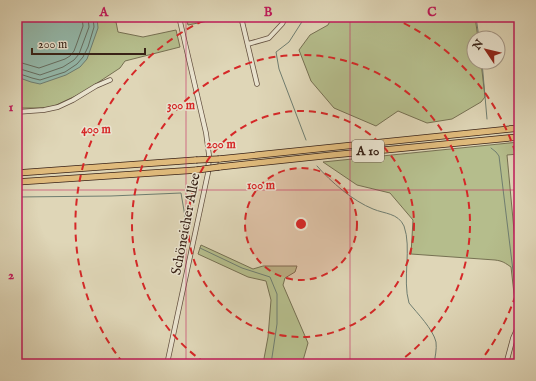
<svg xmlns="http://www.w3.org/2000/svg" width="536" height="381" viewBox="0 0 536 381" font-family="'IM FELL English',serif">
	<rect width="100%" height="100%" fill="#dfd6b7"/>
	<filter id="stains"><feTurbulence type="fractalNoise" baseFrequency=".005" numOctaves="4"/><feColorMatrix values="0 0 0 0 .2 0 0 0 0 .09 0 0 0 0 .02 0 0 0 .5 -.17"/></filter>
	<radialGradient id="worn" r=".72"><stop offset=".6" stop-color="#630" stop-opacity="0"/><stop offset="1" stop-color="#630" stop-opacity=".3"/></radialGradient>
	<path fill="#b5bd8c" stroke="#767052" d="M17 17H108L109 21 116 22 118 32 143 37 176 30 180 47 125 61 120 68 82 93 52 107 39 108H17Z
		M186 17H228L188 25Z
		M332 17H475L478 38H474V62H481L485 97 481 102 452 119 427 123 398 111 376 126 334 108 311 81 299 50 310 35 328 25Z
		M519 142V154L507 155 516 252 519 261V325L517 320 511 267C505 263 503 261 495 260L411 254 413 220 390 193 357 185 323 162Z
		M201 245 253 269 263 266H297L295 272 285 278 283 285 308 343 302 364H263L268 337 271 300 266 281 248 277 198 254Z"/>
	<path fill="#94b9ab" stroke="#6f7d70" d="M17 17H97L98 28 87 59 80 67 66 75 40 84 31 82 17 77Z"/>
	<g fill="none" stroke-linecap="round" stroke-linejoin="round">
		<path stroke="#666e61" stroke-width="1" d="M17 62 22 63 39 68 65 59 70 56 74 51 77 43 83 26 82 17
			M17 68 40 75 63 67 74 60 79 54 89 27 88 17
			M17 73 32 78 40 80 65 72 77 64 83 57 88 47 94 27 93 17"/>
		<path stroke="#6f7d70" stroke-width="1" d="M305 17 289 42 276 52 279 69 306 140
			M476 17 479 38
			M482 62 487 119
			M491 148 496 152 499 156 519 320
			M317 166C331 182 353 201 373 209 385 214 398 213 404 226 412 248 402 279 409 303 417 313 433 329 436 342 437 349 435 357 434 364
			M17 197 111 196 181 193 189 240
			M200 248 242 268 270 277 277 294V324L271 364"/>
		<defs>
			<path id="minor" d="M241 17 257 84
				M248 44 269 38 282 24 286 17
				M17 112 44 110 58 107 73 100 96 86 110 80
				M167 364 208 173 209 155 206 133 179 17
				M506 364 513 338 517 329"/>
			<path id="highway" d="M219 159 519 128
				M219 167 332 155 519 137
				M17 173 196 160
				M17 182 197 170"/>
		</defs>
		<use href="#minor" stroke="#624f3f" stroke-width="5.5"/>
		<use href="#highway" stroke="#382217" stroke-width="7"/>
		<use href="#minor" stroke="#eae4d0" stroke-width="4"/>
		<use href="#highway" stroke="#e0bb7c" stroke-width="5.5"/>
		<defs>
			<path id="highway-bridge" d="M196 160 219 159
				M197 170 219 167"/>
		</defs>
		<use href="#highway-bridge" stroke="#382217" stroke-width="7" stroke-linecap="butt"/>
		<use href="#highway-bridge" stroke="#e0bb7c" stroke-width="5.5"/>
	</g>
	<path fill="none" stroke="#c2185b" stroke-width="1" stroke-opacity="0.55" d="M186 17V364M350 17V364M17 190H519"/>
	<circle cx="301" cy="224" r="56" fill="#d62828" fill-opacity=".12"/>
	<g fill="none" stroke="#d62828" stroke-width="2" stroke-dasharray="7 5">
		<circle cx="301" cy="224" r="56"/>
		<circle cx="301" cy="224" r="113"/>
		<path d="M205 363A169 169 0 1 1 397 363"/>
		<path d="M519 284A226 226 0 0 1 479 363M123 363A226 226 0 0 1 209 18M393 18A226 226 0 0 1 519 164"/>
	</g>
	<g text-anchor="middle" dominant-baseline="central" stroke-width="3" stroke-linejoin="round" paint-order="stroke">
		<rect fill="#eae4d0" stroke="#6d5c4e" stroke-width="1" x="352" y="140" width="32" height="22" rx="3"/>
		<g font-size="13" font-weight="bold" fill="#382217">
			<text x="368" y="151">A 10</text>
		</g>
		<g font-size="14" fill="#382217" stroke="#eae4d0">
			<text transform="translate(186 224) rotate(-79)">Schöneicher Allee</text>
		</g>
	</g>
	<circle cx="301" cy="224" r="6" fill="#d62828" stroke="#eae4d0" stroke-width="2"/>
	<g font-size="12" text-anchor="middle" font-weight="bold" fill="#d62828" stroke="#eae4d0" stroke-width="3" stroke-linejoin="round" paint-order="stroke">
		<text x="181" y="109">300 m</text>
		<text x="96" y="133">400 m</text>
		<text x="221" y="148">200 m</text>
		<text x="261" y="189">100 m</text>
	</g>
	<rect width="536" height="381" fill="none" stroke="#dfd6b7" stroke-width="44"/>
	<g transform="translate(486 50) rotate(305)"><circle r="19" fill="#eae4d0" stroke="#a39686"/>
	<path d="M0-3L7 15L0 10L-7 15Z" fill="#8f2418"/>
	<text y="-6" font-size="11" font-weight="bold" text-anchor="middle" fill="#382217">N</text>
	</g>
	<path d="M32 48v6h113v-6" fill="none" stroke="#382217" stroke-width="2"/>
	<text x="38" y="48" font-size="12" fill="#382217" stroke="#eae4d0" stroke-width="3" paint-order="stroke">200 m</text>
	<rect x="22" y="22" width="492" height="337" fill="none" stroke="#c2185b" stroke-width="1.5"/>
	<g font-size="13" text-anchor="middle" font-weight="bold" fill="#c2185b">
		<text x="104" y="16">A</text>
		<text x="268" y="16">B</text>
		<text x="432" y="16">C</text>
		<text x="11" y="111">1</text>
		<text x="11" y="279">2</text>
	</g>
	<rect width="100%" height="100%" filter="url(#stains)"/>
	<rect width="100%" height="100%" fill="url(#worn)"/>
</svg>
